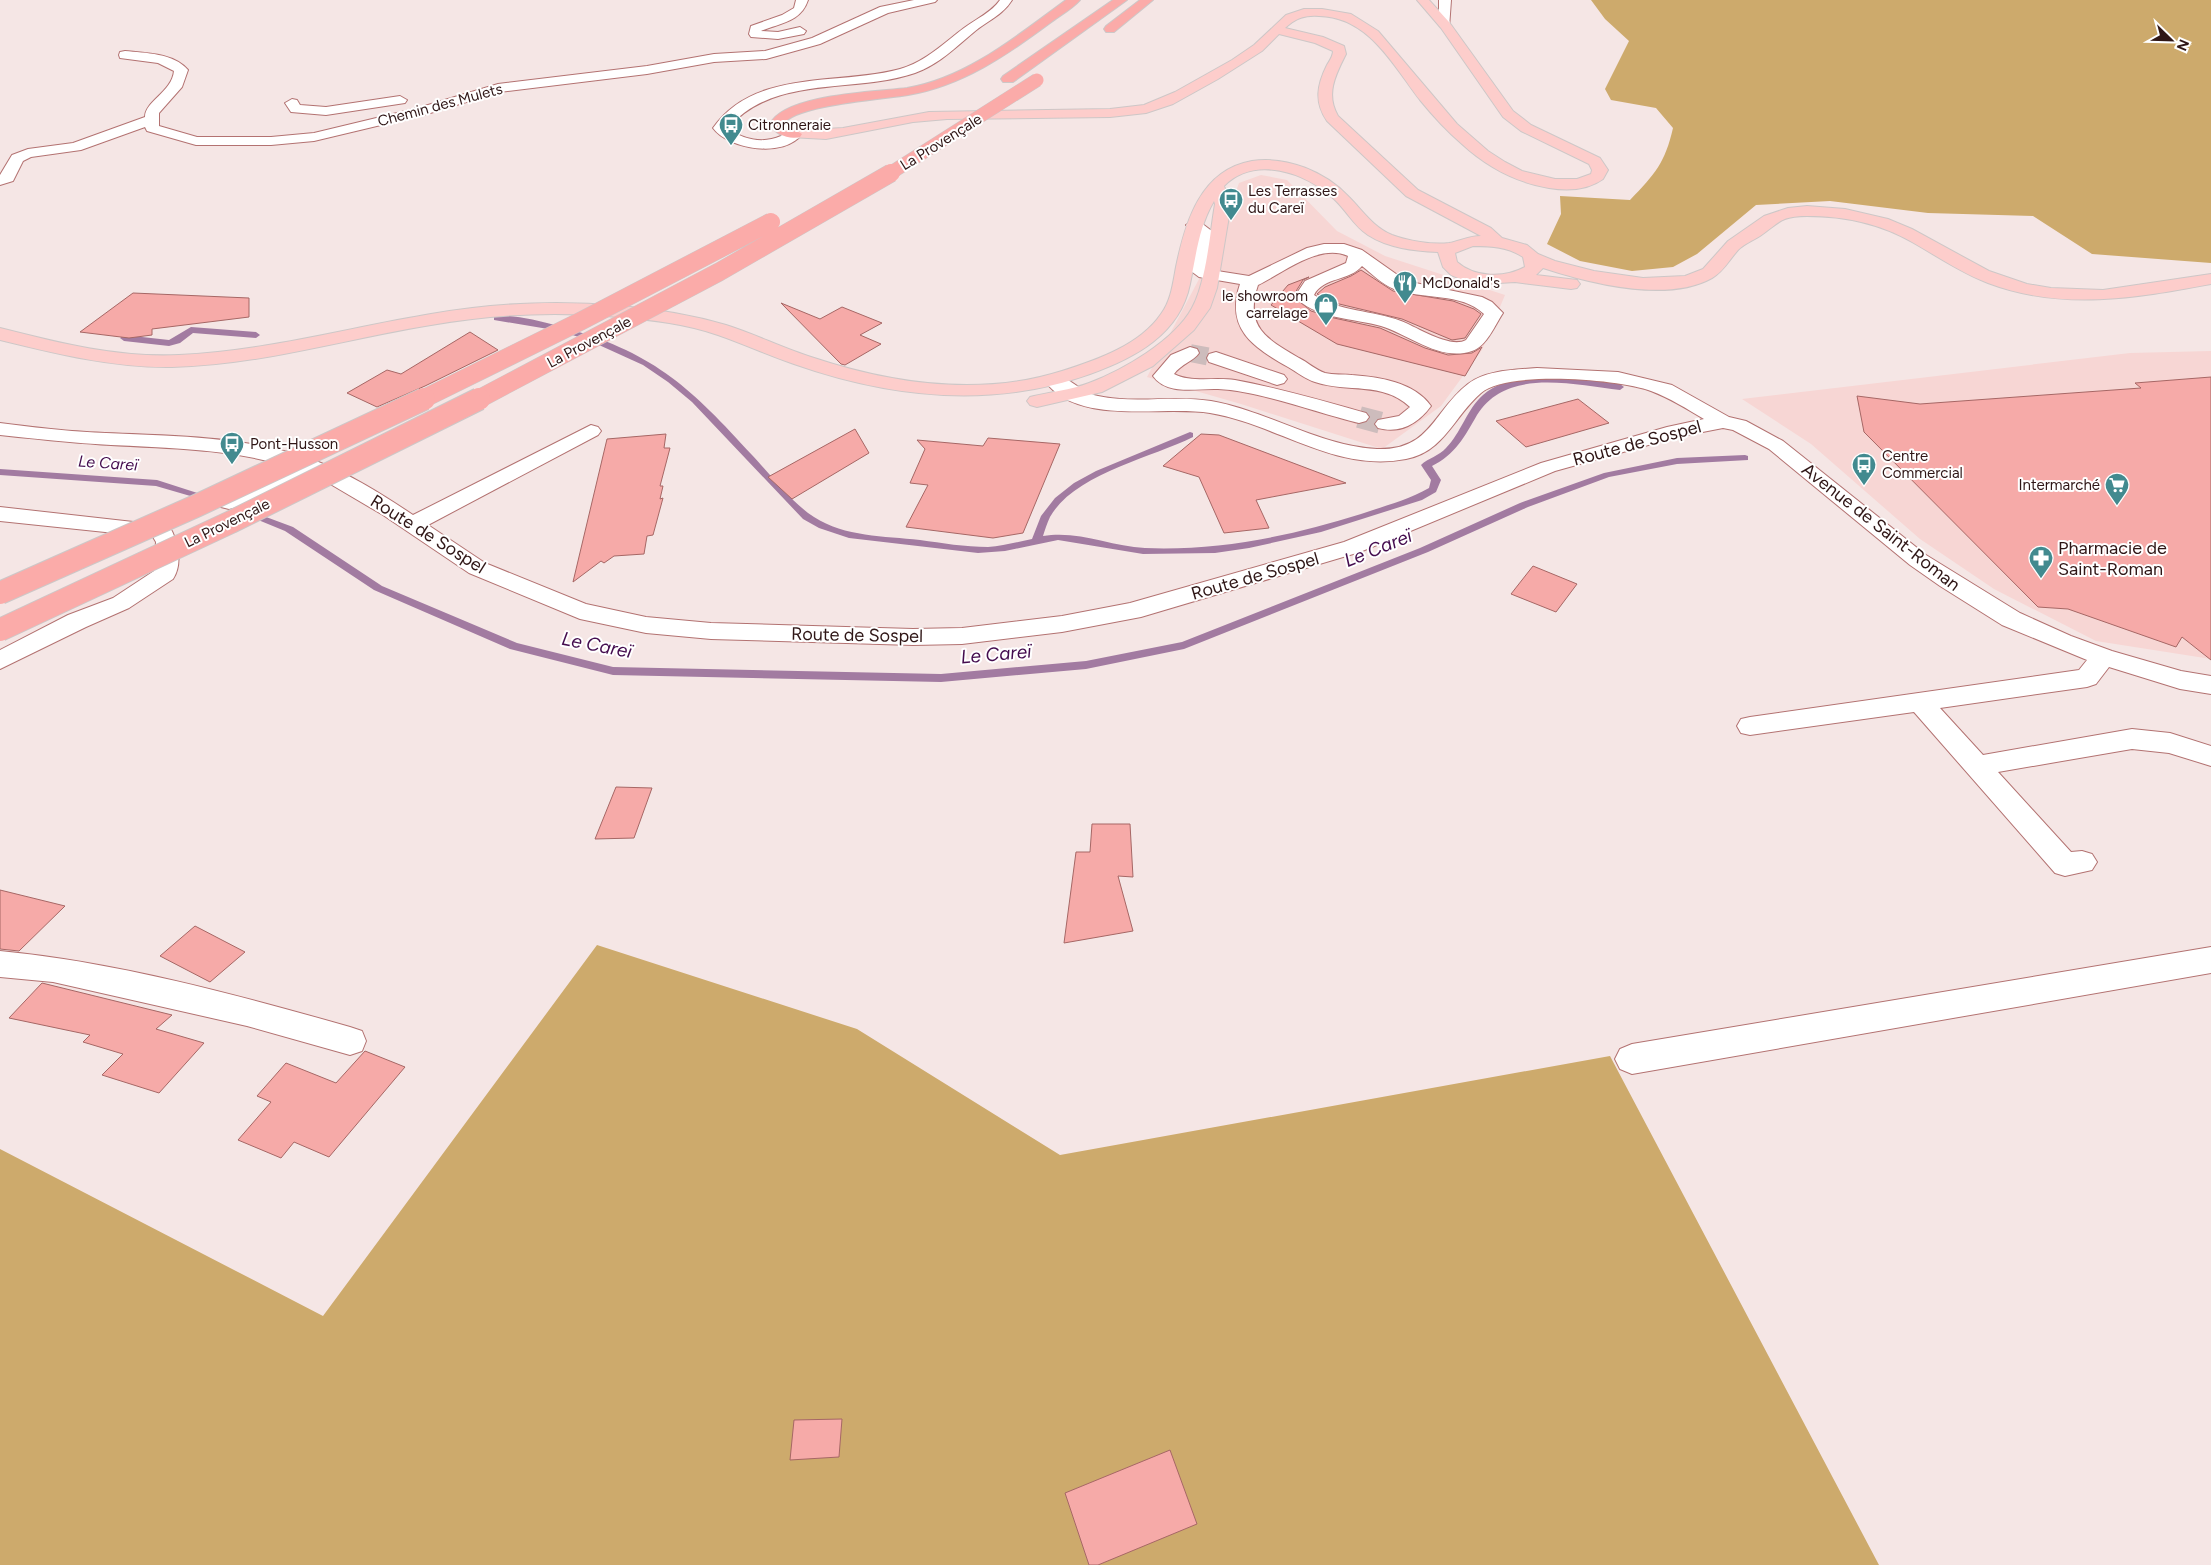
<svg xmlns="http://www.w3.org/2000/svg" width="2211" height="1565" viewBox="0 0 2211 1565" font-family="Figtree,sans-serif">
	<rect width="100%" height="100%" fill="#f5e6e5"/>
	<path fill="#f7d6d4" d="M1261 175 1287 180 1337 231 1385 256 1505 295 1482 350 1441 406 1382 449 1241 404 1147 377 1215 249 1239 183Z
		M2211 351V659L2096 641 1994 589 1920 539 1811 444 1742 399 2130 353Z"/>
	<path fill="#cdaa6c" d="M1591 0H2211V263L2092 254 2033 216 1928 213 1830 201 1756 205 1697 254 1673 267 1632 271 1580 261 1547 244 1561 214 1560 196 1630 200C1655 174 1665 163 1673 128L1656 108 1611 100 1605 89 1629 41 1605 19Z
		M597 945 857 1029 1060 1155 1610 1056 1879 1565H0V1149L323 1316Z"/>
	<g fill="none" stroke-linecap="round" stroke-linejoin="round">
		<path fill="#a27ba1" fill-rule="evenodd" d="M494 316C511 313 552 324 569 329 656 354 693 390 752 455 769 473 793 504 814 517 845 537 884 536 920 540 942 543 965 547 988 547 1003 546 1017 542 1032 539L1041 516 1055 498 1074 483 1096 471 1190 432 1193 433V437C1151 458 1074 474 1050 517 1047 523 1045 530 1043 536 1078 530 1110 546 1145 548 1219 551 1291 536 1361 514 1384 506 1408 500 1429 488L1431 480 1421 465C1428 458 1439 456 1446 448 1461 433 1467 409 1483 395 1515 366 1581 380 1620 384L1624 387 1620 390C1573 385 1507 367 1477 415 1465 436 1455 455 1432 466L1441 480 1436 492 1422 500 1321 532 1249 548 1215 553 1143 554 1058 540 1005 551 978 553 849 538 819 528 803 519 692 402 668 382 643 365 588 340 560 331 494 320Z
			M191 327 256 332 260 335 256 338 193 333 180 343 169 346 124 341 120 338 124 335 169 340Z
			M1745 455 1748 456V460L1677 464 1609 477 1528 507 1428 552 1184 649 1086 669 941 682 613 675 510 649 374 590 285 531 244 514 245 512H253L293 527 382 586 517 643 613 667 941 674 1086 661 1182 642 1420 548 1520 503 1604 473 1677 458Z
			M0 469 157 480 216 499 211 502 156 486 0 475Z"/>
	</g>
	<path fill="#f6aaa8" stroke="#a66765" d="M1361 270 1393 291 1453 301 1474 309 1481 314 1465 338 1452 340 1402 319 1335 303 1317 294 1325 287 1351 276Z
		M1309 277 1303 280 1293 296 1311 311 1334 318 1380 328 1425 348 1448 355 1472 353 1482 347 1465 376 1337 344 1271 305 1288 285Z
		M133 293 249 298V317L152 329V335L129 338 80 332Z
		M781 303 820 319 842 307 882 323 860 335 881 344 845 365 841 364Z
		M470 332 498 350 425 386 377 407 347 393 387 370 401 374Z
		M2211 377V660L2182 637 2176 647 2068 609 2038 607 1864 432 1857 396 1920 404 2141 388 2135 383Z
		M1578 399 1609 423 1526 447 1496 421Z
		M855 429 869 453 792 499 768 477Z
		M666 434 664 448H670L660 486H663L660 499 663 498 653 535 647 536 644 554 614 556 604 563 601 561 573 582 607 439Z
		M1201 434 1219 435 1346 483 1256 500 1269 528 1224 533 1199 477 1163 466Z
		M988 438 1060 444 1023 533 993 538 906 527 928 485 910 483 925 449 917 440 983 446Z
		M1533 566 1577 584 1556 612 1511 594Z
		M616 787 652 788 634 838 595 839Z
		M1092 824H1130L1133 877 1118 876 1133 931 1064 943 1076 852H1090Z
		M0 890 65 906 19 951 0 949Z
		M195 926 245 952 210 982 160 956Z
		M42 983 172 1015 156 1029 204 1043 159 1093 102 1075 123 1054 83 1042 90 1035 9 1018Z
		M365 1051 405 1067 329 1157 294 1142 281 1158 238 1140 271 1102 257 1096 286 1063 336 1083Z
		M842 1419 839 1457 790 1460 794 1420Z
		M1170 1450 1197 1524 1098 1565H1089L1065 1493Z"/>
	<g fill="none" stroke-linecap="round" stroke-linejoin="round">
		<path stroke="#cdbcbc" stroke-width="18" stroke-dasharray="18 9" stroke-linecap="butt" d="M1190 353 1216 358"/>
		<path stroke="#cdbcbc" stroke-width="22" stroke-dasharray="22 11" stroke-linecap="butt" d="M1359 417 1385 424"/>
		<defs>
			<path id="minor" d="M796 0H808C801 22 780 23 761 31L778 32 800 27 806 31 804 34 778 39 751 37 749 34 751 26 782 15 794 8Z
				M914 0H937L935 2 888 13 820 44 766 59 714 62 647 74 499 92 427 114 314 141 271 145H196L147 131 145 127 81 150 31 157 23 161 13 181 0 185V175L12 155 28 149 73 143 145 117C145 101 172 92 174 71L158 63 120 58 119 55 120 52 125 51C145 53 174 53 188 70L182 87 159 113V126L197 137H271L314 133 418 108 498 84 647 66 714 54 765 51 812 38 880 7Z
				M1000 0H1012C1003 15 987 21 974 32 956 47 938 65 915 73 854 94 774 74 728 128 743 140 763 144 781 136 788 132 792 129 800 131L802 134C785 158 729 150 713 128 755 68 839 86 900 69 925 62 944 43 964 28 976 19 992 12 1000 0Z
				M1439 0H1451L1449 28 1445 29 1439 25Z
				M400 96 407 100 405 103 326 115 291 112 285 103 292 99 297 100 300 105 326 107Z
				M1194 220 1200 222 1213 232 1209 269 1211 270 1249 276 1307 248 1324 244H1344L1362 250 1406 281 1482 297 1492 302 1503 313C1495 325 1487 346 1472 351 1440 362 1410 335 1381 326 1357 319 1311 318 1295 296L1305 281 1346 263 1348 256C1319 243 1283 273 1258 285 1244 326 1266 339 1299 358 1307 362 1316 370 1325 373 1333 375 1344 374 1352 375 1379 377 1414 382 1431 406 1418 424 1400 434 1378 428L1375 424 1378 420 1399 416 1410 407C1383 381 1347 393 1315 382 1305 379 1297 372 1288 367 1253 347 1225 329 1240 284L1199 277 1191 271 1197 234 1186 225ZM1362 266C1372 274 1382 284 1394 289 1423 300 1461 292 1484 314L1466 340C1450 349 1417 327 1401 321 1373 310 1339 312 1314 295 1323 277 1350 281 1362 266Z
				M1190 347 1197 349 1199 353C1194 361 1181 364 1174 374 1191 383 1215 377 1235 380 1279 388 1323 401 1366 413L1369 417 1366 421 1359 423C1317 413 1260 391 1218 389 1197 388 1167 396 1153 376L1171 355Z
				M1216 352 1284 375 1287 379 1284 383 1277 385 1209 362 1207 358 1209 354Z
				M1537 368 1618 372 1672 385 1729 417 1746 421 1783 441 1926 555 2020 613 2071 636 2112 651 2181 671 2211 676V694L2180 689 2109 667 2096 684 2087 687 1940 708 1983 755 2132 729 2170 733 2211 746V766L2169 753 2132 749 1998 772 2071 852 2082 851 2092 854 2097 862 2092 870 2065 876 2055 873 1914 712 1750 735 1741 733 1737 726 1741 719 1750 717 2079 670 2087 660 2002 625 1940 586 1910 565 1769 449 1733 430 1723 428 1677 437 1555 471 1360 552 1141 617 1062 632 962 644 913 645 711 639 646 633 580 619 469 573 383 515 332 485 309 474 237 507 229 509 221 507 218 502 221 497 290 467C232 449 171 448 111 445 74 443 37 439 0 435V423C24 426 48 429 72 431 153 437 239 432 316 461 350 474 383 495 413 515L591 425 598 427 601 431 598 435 428 525 485 563 586 604 646 617 711 623 913 629 962 628 1062 616 1130 603 1344 542 1541 463 1667 427 1704 419C1687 409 1670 398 1651 391 1619 379 1507 370 1481 393 1454 416 1444 452 1406 459 1335 473 1277 424 1210 413 1162 405 1077 427 1044 380L1047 376C1066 371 1079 393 1098 396 1135 404 1174 395 1211 401 1268 411 1319 446 1377 449 1431 451 1433 411 1468 384 1486 370 1515 370 1537 368Z
				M0 507 169 526C178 540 183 564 173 579L129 608 86 627 0 669V650L68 615 113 598 154 571 156 542 153 537 0 521Z
				M2211 947V973L1632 1074 1620 1069 1615 1059 1620 1049 1632 1044Z
				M0 951C116 962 238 995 350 1027L362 1031 366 1041 362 1051 350 1055 247 1026 53 982 0 977Z"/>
			<path id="major" d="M1417 0H1429L1449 22 1513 111 1531 125 1600 158 1608 170 1603 179C1588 190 1567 191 1549 188 1515 182 1487 167 1462 144 1447 131 1433 116 1420 100 1393 65 1369 17 1319 16 1305 15 1296 18 1285 28L1323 37 1344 46 1346 54C1336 74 1325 94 1338 116L1418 190 1491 228 1502 238 1527 245 1538 254 1555 261 1594 271 1643 278 1685 276 1703 269 1728 241 1764 216 1788 208 1807 206 1845 209 1888 219 1912 229 1989 271 2027 284 2051 288 2103 290 2211 274V284C2136 298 2062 311 1988 283 1961 273 1937 256 1912 242 1879 223 1844 216 1807 216 1780 216 1779 223 1760 236 1752 241 1744 244 1738 250 1730 259 1723 272 1712 278 1667 303 1589 283 1543 268L1536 275 1577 280 1580 284 1577 288 1571 289 1515 282 1483 284 1463 280 1451 275 1443 267 1438 252C1414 251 1388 248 1368 235 1354 226 1346 210 1334 199 1305 172 1255 155 1224 186L1231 204 1217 288 1210 308 1194 330 1153 366 1102 392 1037 407 1030 405 1027 401 1030 397C1049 392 1071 390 1089 383 1123 370 1174 341 1192 308 1206 283 1210 233 1215 204L1214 201C1199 226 1196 256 1190 284 1180 334 1135 358 1090 374 992 409 891 398 794 364 768 355 744 344 718 335 687 324 652 320 619 317 557 311 493 314 431 325 345 339 260 365 172 367 114 368 57 354 0 340V328C59 343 118 358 179 355 265 351 347 328 431 314 494 303 558 300 621 306 656 309 692 315 726 325 755 334 782 348 811 357 892 384 980 397 1062 371 1097 360 1140 345 1161 314 1171 301 1173 283 1176 267 1185 223 1200 170 1252 161 1287 156 1326 172 1349 197 1363 211 1373 227 1392 235 1408 241 1432 245 1449 243 1460 241 1469 236 1481 236L1406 196 1327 121C1314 102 1317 85 1327 65 1330 60 1333 56 1333 51L1315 43 1279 34 1262 51 1218 79 1173 104 1146 113 1110 117 947 119 913 122 826 139 790 137 788 134 790 131 843 128 929 112 1110 109 1144 105 1175 92 1232 60 1254 45 1286 15 1304 9H1322L1351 14 1378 31 1457 124 1488 151 1505 162 1522 171 1555 179H1577L1591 174 1592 170 1589 164 1521 131 1503 117 1441 28ZM1473 246C1491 246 1508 247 1523 257L1525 267C1505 278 1475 278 1457 262L1455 253Z"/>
			<path id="highway" d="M1066 0H1080C1072 9 1059 16 1050 23 1007 55 962 86 908 95 886 99 794 105 784 124L802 134 800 137C789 140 774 134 770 124 785 94 875 92 907 88 967 78 1018 35 1066 0Z
				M1113 0H1127L1013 82H1003L1001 79 1003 76Z
				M1140 0H1153L1114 32H1106L1104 29 1106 26Z"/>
		</defs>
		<use href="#minor" stroke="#b37271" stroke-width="2"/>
		<use href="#major" stroke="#cdc7c7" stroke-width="2"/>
		<use href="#highway" stroke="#cdc7c7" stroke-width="2"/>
		<use href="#minor" fill="#fff" fill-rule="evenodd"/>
		<use href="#major" fill="#fdcdcb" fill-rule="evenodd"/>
		<use href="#highway" fill="#fbaba9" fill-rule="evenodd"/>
		<defs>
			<path id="highway-bridge-far2" d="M889 174 1037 80"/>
			<path id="highway-bridge-far1" d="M421 400 581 321 771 222
				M477 400 719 272 891 173"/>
			<path id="highway-bridge" d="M0 593 196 506 424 399
				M0 630 231 522 479 399"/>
		</defs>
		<use href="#highway-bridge-far2" stroke="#cdc7c7" stroke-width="14" stroke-linecap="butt"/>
		<use href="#highway-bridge-far1" stroke="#cdc7c7" stroke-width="19" stroke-linecap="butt"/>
		<use href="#highway-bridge" stroke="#cdc7c7" stroke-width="24" stroke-linecap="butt"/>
		<use href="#highway-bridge-far2" stroke="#fbaba9" stroke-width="13"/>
		<use href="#highway-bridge-far1" stroke="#fbaba9" stroke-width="18"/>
		<use href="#highway-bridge" stroke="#fbaba9" stroke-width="22"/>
	</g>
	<defs>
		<symbol id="bus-pin" viewBox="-11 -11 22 30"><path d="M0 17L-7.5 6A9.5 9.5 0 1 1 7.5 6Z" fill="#428a8f" stroke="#fff"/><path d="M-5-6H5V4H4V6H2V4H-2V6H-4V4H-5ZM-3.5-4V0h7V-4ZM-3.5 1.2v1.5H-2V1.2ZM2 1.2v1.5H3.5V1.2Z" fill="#fff"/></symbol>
		<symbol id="restaurant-pin" viewBox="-11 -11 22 30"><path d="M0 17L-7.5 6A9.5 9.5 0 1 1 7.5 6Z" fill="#428a8f" stroke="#fff"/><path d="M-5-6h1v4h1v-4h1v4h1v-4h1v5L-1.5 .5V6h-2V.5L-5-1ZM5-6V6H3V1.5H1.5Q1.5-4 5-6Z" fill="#fff"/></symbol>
		<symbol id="shop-pin" viewBox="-11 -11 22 30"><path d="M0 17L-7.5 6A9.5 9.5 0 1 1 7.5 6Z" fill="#428a8f" stroke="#fff"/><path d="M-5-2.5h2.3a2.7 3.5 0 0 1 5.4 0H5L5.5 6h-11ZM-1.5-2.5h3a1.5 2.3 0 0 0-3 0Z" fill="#fff"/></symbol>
		<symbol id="supermarket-pin" viewBox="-11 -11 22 30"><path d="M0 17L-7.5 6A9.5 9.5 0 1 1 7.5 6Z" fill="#428a8f" stroke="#fff"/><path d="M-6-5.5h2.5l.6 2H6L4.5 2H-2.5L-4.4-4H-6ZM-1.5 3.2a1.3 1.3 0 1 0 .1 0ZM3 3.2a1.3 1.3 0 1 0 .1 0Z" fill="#fff"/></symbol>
		<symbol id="pharmacy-pin" viewBox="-11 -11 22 30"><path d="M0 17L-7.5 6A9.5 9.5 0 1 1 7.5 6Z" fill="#428a8f" stroke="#fff"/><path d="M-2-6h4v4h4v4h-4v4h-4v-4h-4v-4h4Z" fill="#fff"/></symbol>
	</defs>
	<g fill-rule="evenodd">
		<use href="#bus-pin" x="717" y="111" width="28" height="38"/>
		<use href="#bus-pin" x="1217" y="186" width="28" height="38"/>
		<use href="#restaurant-pin" x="1391" y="269" width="28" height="38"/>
		<use href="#shop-pin" x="1312" y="291" width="28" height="38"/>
		<use href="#bus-pin" x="218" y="430" width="28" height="38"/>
		<use href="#bus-pin" x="1850" y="451" width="28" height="38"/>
		<use href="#supermarket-pin" x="2103" y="471" width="28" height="38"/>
		<use href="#pharmacy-pin" x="2027" y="544" width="28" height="38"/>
	</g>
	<g text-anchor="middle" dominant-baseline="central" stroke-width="4" stroke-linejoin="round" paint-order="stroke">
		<g font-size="15" fill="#2f1616" stroke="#fff">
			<text transform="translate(440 105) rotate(-15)">Chemin des Mulets</text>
			<text transform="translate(941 142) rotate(-32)">La Provençale</text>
			<text transform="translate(589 342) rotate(-28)">La Provençale</text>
			<text transform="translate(227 523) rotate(-26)">La Provençale</text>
		</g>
		<g font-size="15" fill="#2f1616" stroke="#fff" text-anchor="start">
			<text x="748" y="125">Citronneraie</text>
			<text x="1248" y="191">Les Terrasses<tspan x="1248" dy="17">du Careï</tspan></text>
			<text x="1422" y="283">McDonald's</text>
			<text x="1308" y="296" text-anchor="end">le showroom<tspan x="1308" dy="17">carrelage</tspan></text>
			<text x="250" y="444">Pont-Husson</text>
			<text x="1882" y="456">Centre<tspan x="1882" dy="17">Commercial</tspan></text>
			<text x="2100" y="485" text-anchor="end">Intermarché</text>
		</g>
		<g font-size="16" font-style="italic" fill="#440c4e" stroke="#fff">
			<text transform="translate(108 463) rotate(4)">Le Careï</text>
		</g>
		<g font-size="18" fill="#2f1616" stroke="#fff">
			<text transform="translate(1637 443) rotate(-15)">Route de Sospel</text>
			<text transform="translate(1881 527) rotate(38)">Avenue de Saint-Roman</text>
			<text transform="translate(428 534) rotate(32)">Route de Sospel</text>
			<text transform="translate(1255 576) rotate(-16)">Route de Sospel</text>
			<text transform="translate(857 635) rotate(1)">Route de Sospel</text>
		</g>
		<g font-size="18" fill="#2f1616" stroke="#fff" text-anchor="start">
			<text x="2058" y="548">Pharmacie de<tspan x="2058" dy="21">Saint-Roman</tspan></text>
		</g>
		<g font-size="19" font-style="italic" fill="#440c4e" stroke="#fff">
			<text transform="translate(1378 548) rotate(-22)">Le Careï</text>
			<text transform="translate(597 645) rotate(11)">Le Careï</text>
			<text transform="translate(996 654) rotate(-5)">Le Careï</text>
		</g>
	</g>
	<g transform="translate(2171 40) rotate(113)" stroke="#ffffff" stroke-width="4" paint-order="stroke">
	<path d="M0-4L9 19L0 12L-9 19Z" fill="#2f1616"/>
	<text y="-8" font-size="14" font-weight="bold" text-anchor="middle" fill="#2f1616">N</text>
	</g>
</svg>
